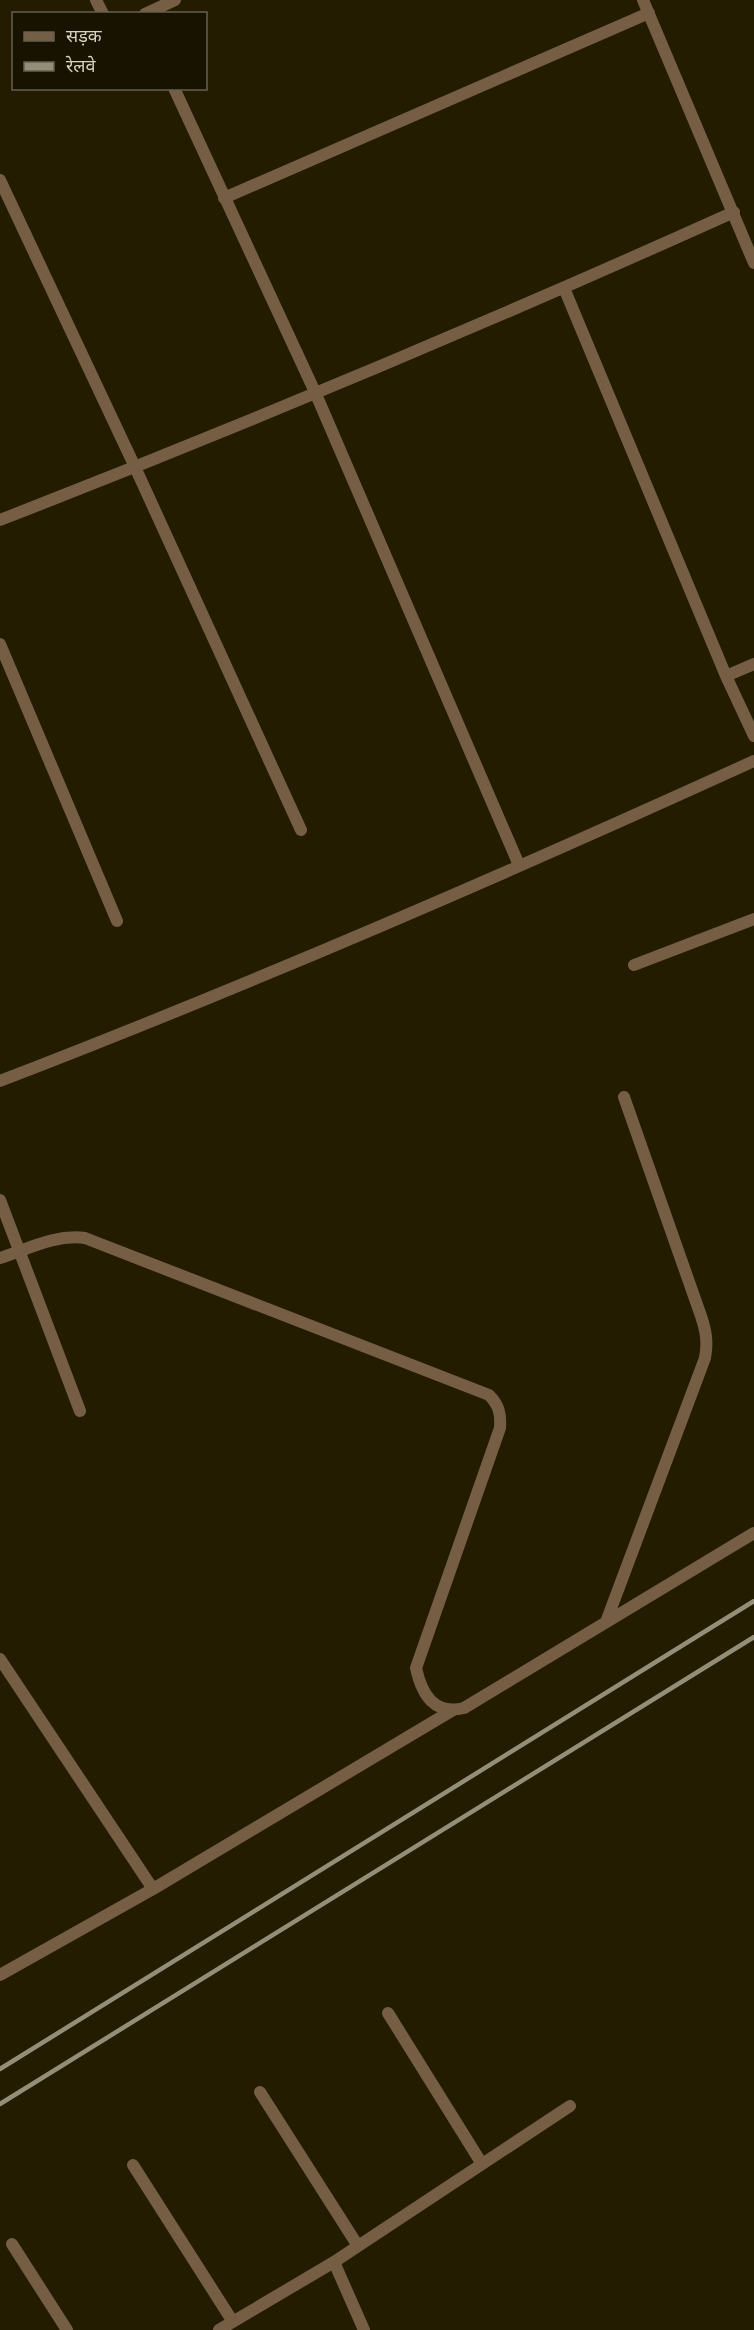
<svg xmlns="http://www.w3.org/2000/svg" width="754" height="2330" viewBox="0 0 754 2330" font-family="'Source Sans 3','Noto Sans Devanagari',sans-serif">
	<rect width="100%" height="100%" fill="#231c00"/>
	<g fill="none" stroke-linecap="round" stroke-linejoin="round">
		<path stroke="#765e44" stroke-width="12" d="M96 0 103 14
			M643 0 754 263
			M145 14 175 0
			M174 88 315 392 519 865
			M0 180 135 467 301 830
			M224 198 649 13
			M564 288 726 676 754 736
			M0 520C247 424 492 321 734 212
			M0 644 117 921
			M726 676 754 664
			M634 965 754 919
			M0 1081C255 983 506 874 754 761
			M0 1200 80 1411
			M0 1258C28 1249 55 1234 85 1238L489 1395C499 1405 501 1414 500 1428L416 1668C422 1695 434 1715 464 1708L754 1533
			M606 1622 705 1358C708 1342 706 1331 701 1316L624 1097
			M0 1659 153 1889
			M0 1975 153 1889 453 1710
			M388 2013 482 2164
			M260 2092 358 2246
			M133 2165 233 2322
			M12 2244 67 2330
			M334 2262 364 2330
			M219 2330 334 2262 570 2106"/>
		<path stroke="#938e78" stroke-width="4.5" d="M0 2069 754 1601
			M0 2104 754 1637"/>
	</g>
	<rect x="12" y="12" width="195" height="78" fill="#181300" stroke="#65604e" stroke-width="1.5"/>
	<rect x="24" y="32" width="30" height="9" fill="#765e44" stroke="#65604e" stroke-width="1.5"/>
	<text x="66" y="42" font-size="18" fill="#d8d4c3">सड़क</text>
	<rect x="24" y="62" width="30" height="9" fill="#938e78" stroke="#65604e" stroke-width="1.5"/>
	<text x="66" y="72" font-size="18" fill="#d8d4c3">रेलवे</text>
</svg>
